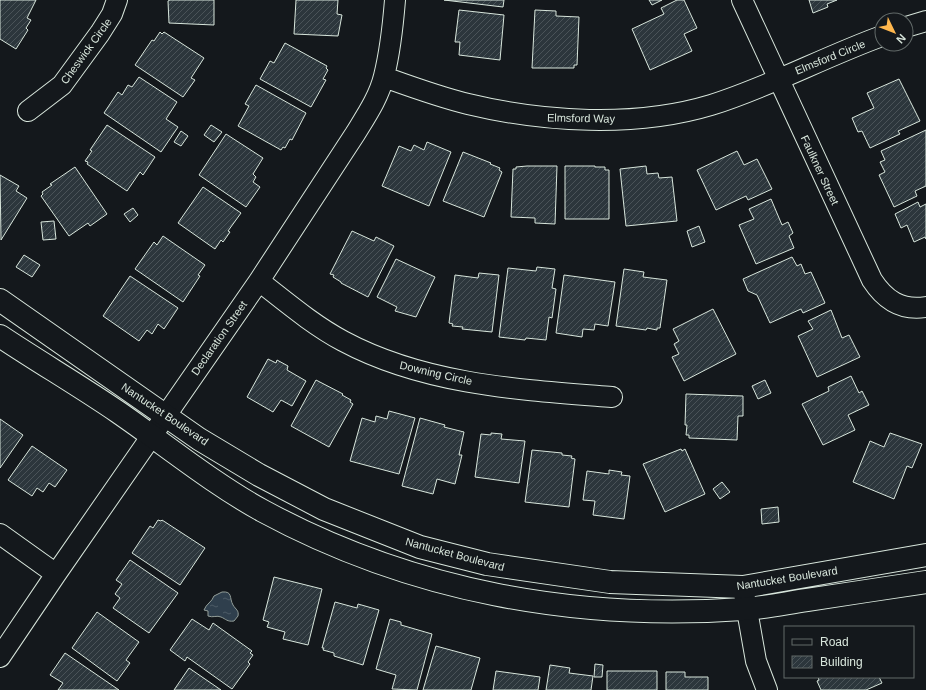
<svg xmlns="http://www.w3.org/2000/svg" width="926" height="690" viewBox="0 0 926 690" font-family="Arial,sans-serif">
	<defs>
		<pattern id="water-ripples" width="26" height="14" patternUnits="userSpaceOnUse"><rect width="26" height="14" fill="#2f3f4d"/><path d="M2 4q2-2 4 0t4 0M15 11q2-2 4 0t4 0" fill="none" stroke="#4c5b66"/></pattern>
		<pattern id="building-hatch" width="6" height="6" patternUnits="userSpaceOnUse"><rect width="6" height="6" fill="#2c363c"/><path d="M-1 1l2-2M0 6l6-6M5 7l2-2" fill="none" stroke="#4a5358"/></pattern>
	</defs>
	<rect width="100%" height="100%" fill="#14181c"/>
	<path fill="url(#water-ripples)" stroke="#939e99" d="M222 592C233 591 229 598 233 605 236 610 239 610 238 616L234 621C227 622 226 619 221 617 217 615 213 618 208 616V611L204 610C206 604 212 602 214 596Z"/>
	<path fill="url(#building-hatch)" stroke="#d8e6dc" d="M0 0H36L27 18 31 20 26 28 28 30 16 49 0 39Z
		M170 0H214V25L169 23 168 1Z
		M296 0H338L337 14 342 15 338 36 294 34Z
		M444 0H504L503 7Z
		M649 0H662L652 5Z
		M677 0H684L697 28 684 34 692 51 650 70 632 29 664 14 661 8Z
		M809 0H837L827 4 828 7 813 13Z
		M459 10 504 15 500 60 459 55 460 42H455Z
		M535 10 556 11V16L579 17 577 65H574V68H532Z
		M160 32 162 34 164 32 204 58 191 78 195 80 183 97 135 65 152 40 154 41Z
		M285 43 327 66 326 68 328 70 323 79 326 80 311 107 260 79 270 61 274 63Z
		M139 77 177 102 166 119 178 127 161 152 104 113 118 92 122 95 128 85 132 87Z
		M899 79 920 121 898 131 900 134 870 148 862 131 858 132 852 118 874 108 867 93Z
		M256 85 306 113 292 140 290 139 285 148 283 147 281 150 238 126 249 106 245 104Z
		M107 125 155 157 143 175 140 172 127 191 87 164 88 162 85 161 92 151 90 150Z
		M211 125 222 132 214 142 204 135Z
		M926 130V186L915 191 917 196 894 207 879 175 885 172 880 162 885 160 881 151Z
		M181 131 188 136 181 146 174 142Z
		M226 134 263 158 253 174 256 177 253 182 260 187 246 207 199 175Z
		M427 142 451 152 429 206 382 186 399 146 411 151 414 145 424 150Z
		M737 151 744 165 757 159 772 189 748 200 746 196 716 210 697 170Z
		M463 152 491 163 490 164 500 168 499 170 502 172 484 217 443 201Z
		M527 166H557L555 224 535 223V218L511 217 513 169H516V167Z
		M565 166H595V167H605V170H609V219H565Z
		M646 166 647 174 658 173 659 178 672 177 677 221 626 226 620 169Z
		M75 167 107 214 90 226 88 223 69 236 41 196 43 194 42 192 52 185 50 184Z
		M0 175 19 186 16 191 27 198 1 240Z
		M203 187 241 213 228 231 230 232 223 242 221 240 215 249 178 223Z
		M771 199 782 225 788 222 793 233 789 236 794 248 756 264 739 225 754 219 749 209Z
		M918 202 920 207 926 204V239L925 237 914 242 907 225 901 228 895 214Z
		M133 208 138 215 130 222 124 214Z
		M54 221 56 239 43 240 41 222Z
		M699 226 705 242 692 247 687 231Z
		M352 231 374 241 376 237 394 246 368 297 341 283V282L333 277 334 275 330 274Z
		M163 236 205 265 198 275 200 276 183 302 135 269 154 242 157 245Z
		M24 255 40 265 32 277 16 267Z
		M792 257 797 266 801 264 805 274 811 272 825 303 803 313 801 309 770 323 757 295 748 291 743 279Z
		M396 259 435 277 416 317 395 311 397 307 377 297Z
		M537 267 555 269 552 288 556 289 552 318 549 317 546 340 526 338 525 340 499 337 508 268 536 271Z
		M624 269 644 272 643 277 667 280 660 328H657V330L647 328 646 330 616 326Z
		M479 273 499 275 492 332 462 329 463 327 452 326 453 324 449 323 455 275 478 278Z
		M564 275 615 282 608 326 595 324 594 330 583 329 582 337 556 333Z
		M130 276 178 308 164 329 158 324 152 334 147 330 139 341 103 316Z
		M713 309 736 354 684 381 672 357 679 354 674 344 679 341 673 329Z
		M831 310 842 338 849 335 860 357 817 377 798 336 813 329 808 321Z
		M268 359 276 363 277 360 288 366 287 370 306 381 292 406 281 400 273 412 247 397Z
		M851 376 859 393 862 391 869 405 848 415 855 430 823 445 802 404 829 391 828 387Z
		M316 380 343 394 342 395 351 400 350 402 353 404 329 447 291 426Z
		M765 380 771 393 758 399 752 386Z
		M686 394 743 396V416H738L737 440 689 438V435H686L687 425H685Z
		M389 411 415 418 399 474 350 461 362 418 375 422 376 416 387 419Z
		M420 418 445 425 444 427 464 432 459 455H462L455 484 437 479 433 494 402 486Z
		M0 419 23 435 0 468Z
		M491 433 502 434 501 439 525 441 519 483 475 477 481 434 491 435Z
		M890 433 922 444 912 468 907 466 894 499 853 482 870 441 884 447Z
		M32 446 67 470 55 487 49 483 43 492 37 488 32 496 8 480Z
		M681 449 682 451 685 449 705 494 665 512 643 464Z
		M532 450 562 453V455L572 456 571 458 575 459 569 507 525 502Z
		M609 470 622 472 621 475 630 476 624 519 593 515 595 501 583 500 587 471 609 474Z
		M722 482 730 492 720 499 713 489Z
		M778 507 779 522 762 524 761 509Z
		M158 520 161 521 162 520 205 548 180 585 132 553 150 526 153 528Z
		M130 560 178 593 149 633 113 608 120 598 115 594 122 584 116 580Z
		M274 577 322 589 308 645 283 639 285 632 267 627 269 622 263 620Z
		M335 602 357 608 358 604 379 610 363 665 334 656V653L323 650 324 648H322Z
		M97 612 139 642 126 660 130 663 117 681 72 648Z
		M192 619 209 630 213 623 252 651 250 653 253 655 248 662 250 664 232 689 187 657 185 661 170 650Z
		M390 619 401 622V625L432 634 417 690 392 689 396 675 376 669Z
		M436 646 480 658 471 690H423Z
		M65 653 119 690H58L63 683 50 675Z
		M595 664 603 665 602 677H594Z
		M550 665 570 668 569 673 593 676 591 690H546Z
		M189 668 221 690H174Z
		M496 671 540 677 538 690H493Z
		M607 671H657V690H607Z
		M666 672H685V677H708V690H666Z
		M818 677H879L882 683 866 690H821L817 681 819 680Z"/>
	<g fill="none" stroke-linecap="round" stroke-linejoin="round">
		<defs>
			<path id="street" d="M742 0 872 280C885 300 901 311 926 307
				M906 27 926 21
				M384 77C412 87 439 97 468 104 543 122 635 128 711 105 769 87 824 57 882 36
				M28 111 62 85 100 33 112 14 117 0
				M259 281C286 302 313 325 343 341 425 385 522 390 612 397
				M0 534 56 574
				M744 593 756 661 767 690
				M0 657 56 574 259 281 355 134C366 116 379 97 384 76 390 52 393 25 395 0"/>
			<path id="secondary" d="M0 300 199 439 259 475 324 509 420 547 487 564 610 582 743 587 926 555
				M0 336C39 362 80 386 118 412 166 445 212 483 263 511 411 591 575 621 743 609 764 608 786 603 807 600 847 594 886 588 926 582"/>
		</defs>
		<use href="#street" stroke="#d8e6dc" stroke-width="22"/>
		<use href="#secondary" stroke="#d8e6dc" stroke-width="24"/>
		<use href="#street" stroke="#14181c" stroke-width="20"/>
		<use href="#secondary" stroke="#14181c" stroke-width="22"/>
	</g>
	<g text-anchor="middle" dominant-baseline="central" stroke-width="3" stroke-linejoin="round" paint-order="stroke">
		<g font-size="11" fill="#d8e6dc" stroke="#14181c">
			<text transform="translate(86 51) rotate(-54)">Cheswick Circle</text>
			<text transform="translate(830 57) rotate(-22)">Elmsford Circle</text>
			<text transform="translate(581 118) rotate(1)">Elmsford Way</text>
			<text transform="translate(820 170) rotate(65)">Faulkner Street</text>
			<text transform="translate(219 338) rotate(-55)">Declaration Street</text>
			<text transform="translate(436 373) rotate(13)">Downing Circle</text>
			<text transform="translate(165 414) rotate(34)">Nantucket Boulevard</text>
			<text transform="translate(455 554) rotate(15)">Nantucket Boulevard</text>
			<text transform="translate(787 578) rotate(-9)">Nantucket Boulevard</text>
		</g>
	</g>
	<rect x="784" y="626" width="130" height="52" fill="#14181c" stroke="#626a69"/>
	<rect x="792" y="639" width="20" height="6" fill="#14181c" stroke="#626a69"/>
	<text x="820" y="646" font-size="12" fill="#d8e6dc">Road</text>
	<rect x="792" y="656" width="20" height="12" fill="url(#building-hatch)" stroke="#626a69"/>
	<text x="820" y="666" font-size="12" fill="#d8e6dc">Building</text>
	<g transform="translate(894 32) rotate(133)"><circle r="19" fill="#14181c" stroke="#626a69"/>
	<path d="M0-3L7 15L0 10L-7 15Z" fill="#ffb74d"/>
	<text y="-6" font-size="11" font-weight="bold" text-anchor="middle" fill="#d8e6dc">N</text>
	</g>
</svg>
